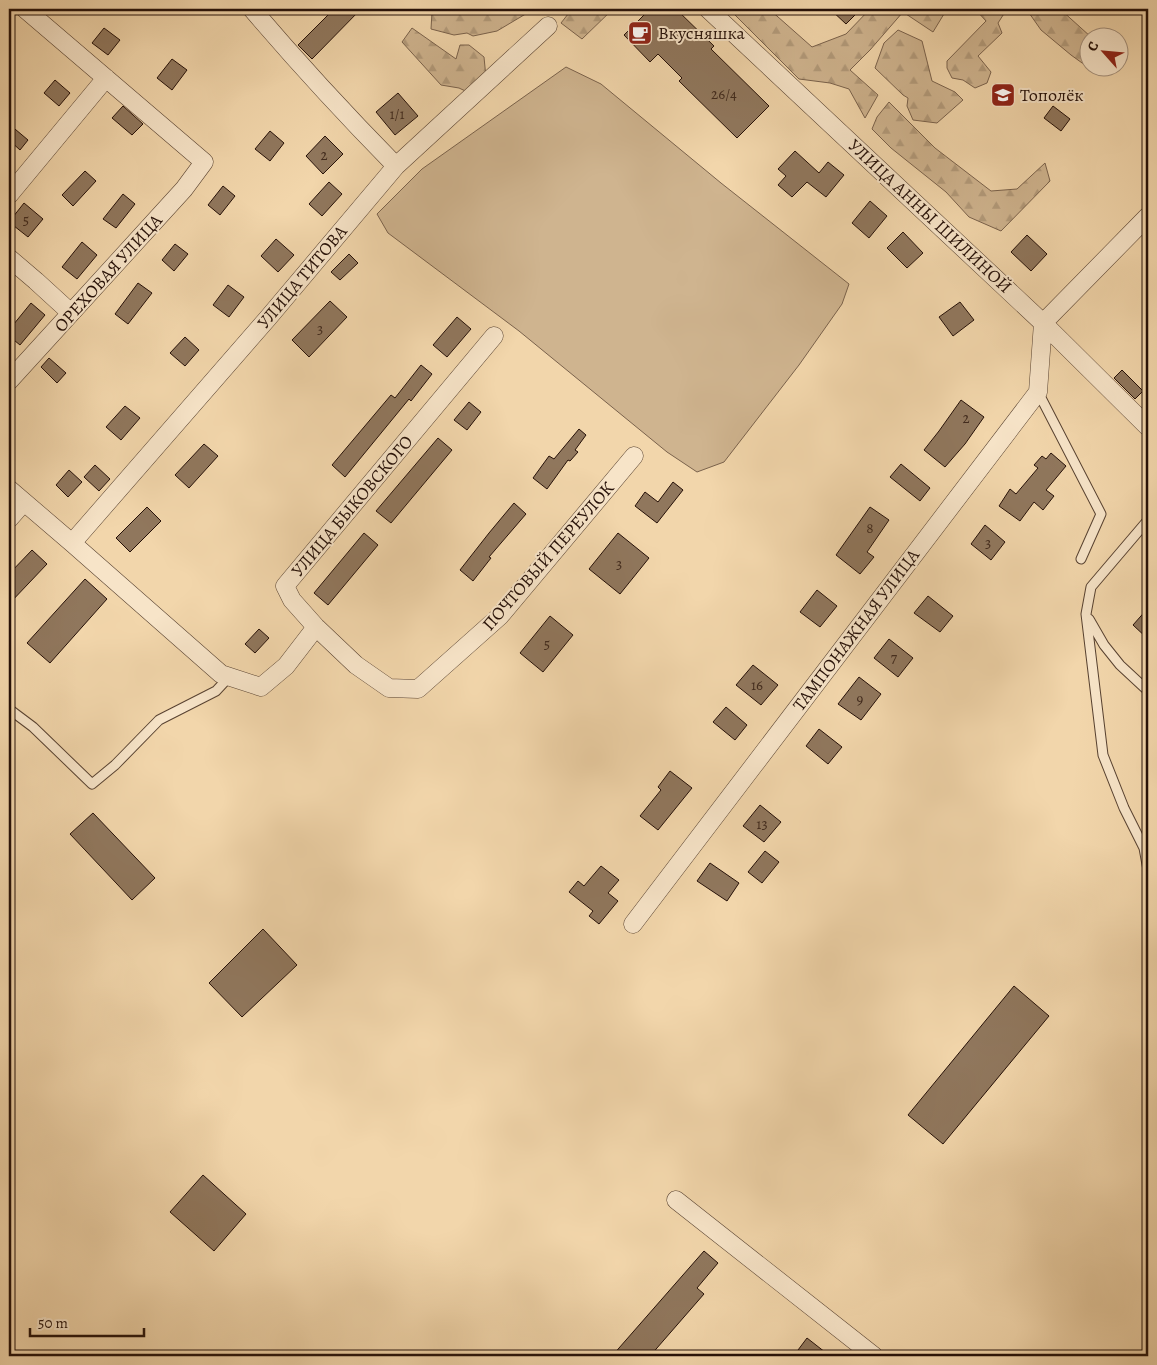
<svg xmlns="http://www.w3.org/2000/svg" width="1157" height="1365" viewBox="0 0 1157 1365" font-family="Alegreya,serif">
	<defs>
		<pattern id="forest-firs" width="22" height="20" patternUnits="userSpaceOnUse" patternTransform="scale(1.25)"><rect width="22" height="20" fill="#cfb48f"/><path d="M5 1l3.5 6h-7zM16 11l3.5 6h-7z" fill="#b29a7a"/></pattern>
	</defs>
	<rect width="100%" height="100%" fill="#f2d6ab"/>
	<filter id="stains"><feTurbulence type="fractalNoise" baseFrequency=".004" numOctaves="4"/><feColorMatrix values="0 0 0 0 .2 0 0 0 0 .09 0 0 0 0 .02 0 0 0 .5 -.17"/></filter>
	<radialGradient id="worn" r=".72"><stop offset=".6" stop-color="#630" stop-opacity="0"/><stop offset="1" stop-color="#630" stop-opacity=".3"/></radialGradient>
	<path fill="#cfb48f" stroke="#7a624c" d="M566 67 601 84 721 183 849 284 842 304 799 365 724 462 697 472 667 452 519 331 388 233 377 214 422 169Z"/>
	<path fill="url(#forest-firs)" stroke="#7a624c" d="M425 9H534L497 31 473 36 467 33 454 35 431 29 432 12Z
		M572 9H613L582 39 561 23Z
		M729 9H769L812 47 846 34 870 9H947L933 32 903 12 870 50 850 70 878 95 865 118 849 89 830 83 799 79Z
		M975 9H1007L998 23 1002 33 978 56 991 72 987 83 975 88 963 80 952 78 947 68V61L986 21Z
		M1028 9H1060L1091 37 1090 38V68H1103L1096 73 1071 55 1041 30 1027 10Z
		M412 28 456 59 460 45H469L484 57 487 88 476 96 459 88 441 85 402 42Z
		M898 30 922 41 932 81 955 92 963 100 937 123 913 120 907 106 908 98 903 95 875 68 884 43Z
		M889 102 935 148 991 191 1017 189 1045 163 1050 181 1001 231 969 217 946 192 891 148 872 129 877 117Z"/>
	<path fill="#90775d" stroke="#251008" d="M334 9H361L312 59 298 45Z
		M650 9H676L714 46 711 49 769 106 737 138 679 81 682 78 658 54 650 62 624 35Z
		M830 9H861L846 24Z
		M104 28 120 40 108 55 92 43Z
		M172 59 187 70 172 90 157 78Z
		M55 80 70 93 59 106 44 93Z
		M398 93 418 116 395 135 376 112Z
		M123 106 143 124 132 135 112 118Z
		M1053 106 1070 119 1061 131 1044 118Z
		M9 124 28 140 20 150 9 140Z
		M270 131 284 143 270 161 255 149Z
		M325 136 343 154 323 174 306 156Z
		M795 151 819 173 828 162 844 175 826 197 807 182 792 197 778 185 786 176 778 169Z
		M85 171 96 181 73 206 62 195Z
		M329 182 342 194 322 216 309 204Z
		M223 186 235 196 220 215 208 205Z
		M123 194 135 204 116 228 103 219Z
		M870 201 887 216 869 238 852 223Z
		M24 203 43 219 28 237 9 222Z
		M903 232 923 253 907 268 887 248Z
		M1027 235 1047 254 1031 271 1011 252Z
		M276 239 294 255 278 272 261 256Z
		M82 242 97 255 77 279 62 267Z
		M175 244 188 254 174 271 162 260Z
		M349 254 358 263 340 280 331 272Z
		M138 283 152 293 128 324 115 314Z
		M228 285 244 297 229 317 213 305Z
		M330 301 347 317 309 357 292 340Z
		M960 302 974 320 953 336 939 317Z
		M31 303 45 315 20 345 9 336V330Z
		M457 317 471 329 447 357 433 345Z
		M185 337 199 350 185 366 170 353Z
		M49 358 66 373 57 383 41 367Z
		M421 365 432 374 411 401 409 399 345 477 332 465 391 395 395 398Z
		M1122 370 1143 391 1135 399 1114 378Z
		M961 400 984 417 965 444 945 467 924 450 939 431Z
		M469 402 481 412 467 430 454 420Z
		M125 406 140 418 121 440 106 427Z
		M579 429 586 435 575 450 578 452 570 461 568 460 547 489 533 478 549 456 554 459Z
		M438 438 452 450 391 523 376 511Z
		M204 444 218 456 189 488 175 475Z
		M1051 453 1066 466 1046 490 1054 496 1043 510 1034 502 1020 521 999 506 1010 489 1016 494 1038 468 1034 465 1042 456 1046 459Z
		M901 464 930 488 920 501 890 477Z
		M95 465 110 479 99 491 84 477Z
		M69 470 82 482 68 497 56 485Z
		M673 482 683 490 657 523 635 506 645 492 658 502Z
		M514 503 526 514 489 557 491 558 473 581 460 570 489 533Z
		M147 507 161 521 130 552 116 538Z
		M870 507 889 520 867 552 874 557 860 574 836 555Z
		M985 525 1005 542 991 560 971 544Z
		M364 533 378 545 328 605 314 593Z
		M618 533 649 558 620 594 589 569Z
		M32 550 47 564 9 604V574Z
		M85 579 107 599 50 663 27 643Z
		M817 590 837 606 820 627 800 612Z
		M928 596 953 616 940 632 914 613Z
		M1148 608V639L1133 625Z
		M550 616 573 635 543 672 520 653Z
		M259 629 269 638 255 653 245 644Z
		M889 639 913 658 898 677 874 658Z
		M753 665 778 685 761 705 736 685Z
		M859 677 881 694 861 720 838 704Z
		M726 707 747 725 735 740 713 722Z
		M819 729 842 747 828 764 806 746Z
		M670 771 692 788 658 830 640 816 661 790 658 787Z
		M760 805 781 822 764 842 743 826Z
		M93 813 155 878 132 900 70 834Z
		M765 851 779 862 762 883 748 872Z
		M710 863 739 883 727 901 697 881Z
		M601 866 619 880 608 893 618 901 599 924 589 916 593 911 569 892 578 881 584 886Z
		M263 929 297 965 242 1017 209 983Z
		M1014 986 1049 1016 943 1144 908 1115Z
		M203 1175 246 1214 214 1251 170 1212Z
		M704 1251 718 1263 697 1288 704 1294 650 1356H612Z
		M807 1338 830 1356H805L798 1350Z"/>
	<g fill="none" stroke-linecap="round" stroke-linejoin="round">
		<defs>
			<path id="lane" d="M1038 392 1101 514 1081 559
				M1148 520 1091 587 1086 614 1103 755 1124 808 1144 848 1148 870
				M1089 619 1104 645 1120 665 1148 691
				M9 709 33 727 92 784 115 765 159 720 216 691 229 677"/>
			<path id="street" d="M252 9C298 63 346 115 396 166
				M708 9 1043 323 1148 427
				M9 195 106 78
				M9 258 36 281 71 313
				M1043 323 1148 216
				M494 336 285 586 292 600 316 627 356 665 389 688 418 689 500 616 634 456
				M9 381 184 189 204 162 25 9
				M9 489 72 543 221 674 261 687 286 666 316 627
				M9 519 24 502
				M72 543 268 318 396 166 548 26
				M633 924 1038 392 1043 323
				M676 1200 874 1356"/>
		</defs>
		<use href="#lane" stroke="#584231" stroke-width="11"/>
		<use href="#street" stroke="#584231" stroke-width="19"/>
		<use href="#lane" stroke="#f7e4c8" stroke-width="9"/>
		<use href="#street" stroke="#f7e4c8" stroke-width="18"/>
	</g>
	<defs>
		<symbol id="cafe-square" viewBox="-11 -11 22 22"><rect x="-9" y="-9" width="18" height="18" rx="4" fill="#8f2418" stroke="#f7e4c8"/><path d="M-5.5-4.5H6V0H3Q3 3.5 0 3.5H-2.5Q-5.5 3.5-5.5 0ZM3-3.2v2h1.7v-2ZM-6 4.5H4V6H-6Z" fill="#fff"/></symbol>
		<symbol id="school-square" viewBox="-11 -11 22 22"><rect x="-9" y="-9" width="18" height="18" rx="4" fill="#8f2418" stroke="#f7e4c8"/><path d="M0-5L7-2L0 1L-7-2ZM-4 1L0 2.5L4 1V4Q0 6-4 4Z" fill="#fff"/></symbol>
	</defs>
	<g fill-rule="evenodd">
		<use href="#cafe-square" x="626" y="19" width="28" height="28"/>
		<use href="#school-square" x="989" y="81" width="28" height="28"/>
	</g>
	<g text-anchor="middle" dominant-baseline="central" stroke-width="4" stroke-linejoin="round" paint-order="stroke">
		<g font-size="15" fill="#402a1d">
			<text x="724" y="94">26/4</text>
			<text x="397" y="114">1/1</text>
			<text x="324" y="155">2</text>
			<text x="26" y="220">5</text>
			<text x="320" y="329">3</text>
			<text x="966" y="418">2</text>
			<text x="870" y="528">8</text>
			<text x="988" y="543">3</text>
			<text x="619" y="564">3</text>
			<text x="547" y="644">5</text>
			<text x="894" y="658">7</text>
			<text x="757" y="685">16</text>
			<text x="860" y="699">9</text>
			<text x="762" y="824">13</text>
		</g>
		<g font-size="18" fill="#251008" stroke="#f7e4c8" text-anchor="start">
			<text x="658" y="33">Вкусняшка</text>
			<text x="1020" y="95">Тополёк</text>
		</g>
		<g font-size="18" fill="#251008" stroke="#f7e4c8">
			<text transform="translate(930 216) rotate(43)">УЛИЦА АННЫ ШИЛИНОЙ</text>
			<text transform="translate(108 273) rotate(-48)">ОРЕХОВАЯ УЛИЦА</text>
			<text transform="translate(302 277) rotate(-50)">УЛИЦА ТИТОВА</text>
			<text transform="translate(352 506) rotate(-50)">УЛИЦА БЫКОВСКОГО</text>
			<text transform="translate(548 556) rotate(-49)">ПОЧТОВЫЙ ПЕРЕУЛОК</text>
			<text transform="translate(856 630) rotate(-53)">ТАМПОНАЖНАЯ УЛИЦА</text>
		</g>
	</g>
	<rect width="1157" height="1365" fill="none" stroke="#f2d6ab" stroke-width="30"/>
	<rect x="10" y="10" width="1137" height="1345" fill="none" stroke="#251008" stroke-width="2.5"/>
	<rect x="15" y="15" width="1127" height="1335" fill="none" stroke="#251008"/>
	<g transform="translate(1104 52) rotate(297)"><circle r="24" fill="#f7e4c8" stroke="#a38f7b"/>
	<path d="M0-4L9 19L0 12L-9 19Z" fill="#8f2418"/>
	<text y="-8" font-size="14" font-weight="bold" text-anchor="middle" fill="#251008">С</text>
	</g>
	<path d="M30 1328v8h114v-8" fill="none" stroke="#251008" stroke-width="2.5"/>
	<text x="38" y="1328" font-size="15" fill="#251008" stroke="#f7e4c8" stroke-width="4" paint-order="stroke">50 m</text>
	<rect width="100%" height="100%" filter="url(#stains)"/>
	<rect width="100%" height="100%" fill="url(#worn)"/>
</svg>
